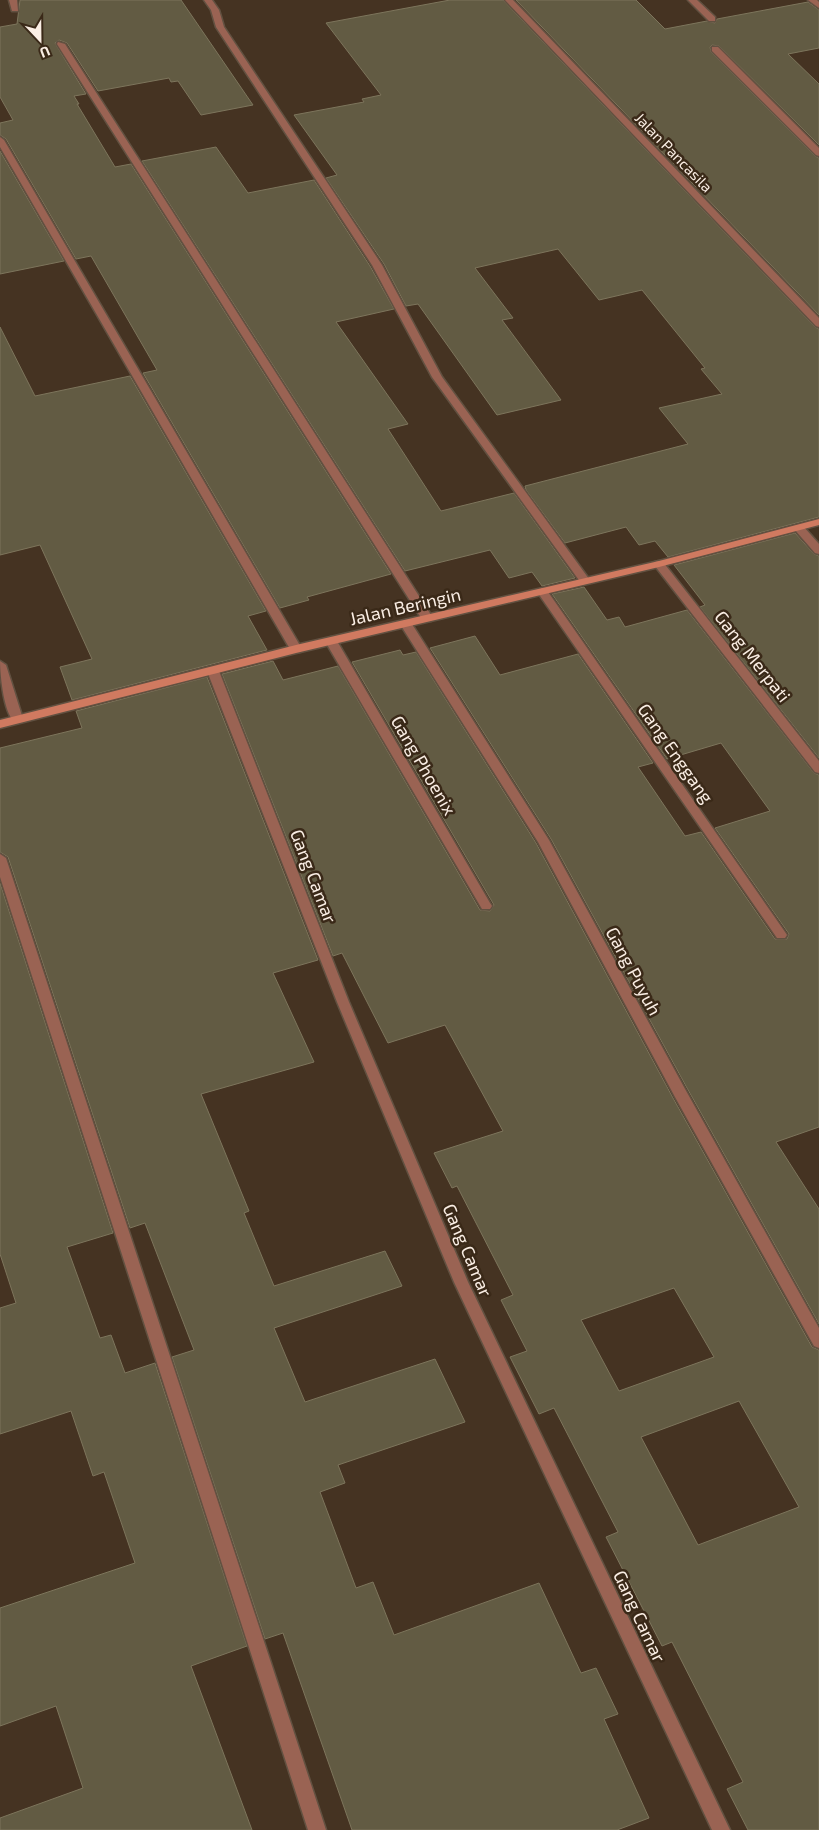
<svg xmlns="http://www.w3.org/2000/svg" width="819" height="1830" viewBox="0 0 819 1830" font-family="'Exo 2',sans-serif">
	<rect width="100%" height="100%" fill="#453322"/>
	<path fill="#625b43" stroke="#7d755c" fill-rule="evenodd" d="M20 0H181L253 105 201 115 178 81 171 82 169 78 98 91 67 43 59 40 55 43 86 94 74 96 79 104H77L115 167 131 164 391 574 307 597 309 600 280 608 143 373 157 370 91 256 76 259 6 139 0 135V123L13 120 0 97V27L17 24Z
		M450 0H503L815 327 819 329V517L668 557 655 541 639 545 626 527 565 543 526 490 525 486 688 444 659 408 722 394 701 369 705 368 642 290 599 300 558 249 475 268 513 318 502 320 561 400 497 415 418 304 406 306 384 264 326 178 337 175 294 115 364 102 362 99 381 95 326 23Z
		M516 0H636L665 29 707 21 715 23 717 19 808 2 819 10V48L788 54 819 84V145L719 46 712 45 710 47 711 52 815 156 819 158V315Z
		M216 147 248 193 314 180 370 266 394 309 336 322 408 424 388 429 441 511 514 493 575 578 542 586 532 572 509 578 490 550 405 571 142 161Z
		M0 151 64 261 0 274Z
		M0 327 35 396 130 376 266 611 248 616 267 650 72 700 60 667 92 659 40 545 0 555Z
		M795 533 814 554 819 556V758L700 607 705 605 674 565Z
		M584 587 607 620 619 617 625 627 687 610 814 773 819 775V1127L776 1142 819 1209V1324L687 1088 551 839 430 648 475 636 500 675 578 654 653 763 638 767 685 836 701 832 775 939H787L789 934 715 828 770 811 721 743 667 759 552 594Z
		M400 650 403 655 416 652 536 843 673 1098 812 1347 819 1350V1830H748L727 1789 743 1782 672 1642 662 1646 606 1537 618 1532 554 1408 539 1414 510 1357 527 1351 501 1300 513 1295 457 1186 452 1188 434 1153 503 1131 445 1025 388 1043 342 953 333 956 222 674 273 661 283 680 338 666 480 910 490 911 494 905 352 662ZM674 1288 714 1357 619 1391 581 1320ZM739 1401 799 1507 698 1545 641 1437Z
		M207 677 318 960 273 973 314 1062 201 1094 249 1211 244 1213 274 1286 385 1251 402 1286 274 1328 305 1402 435 1359 465 1422 338 1465 345 1483 320 1492 356 1588 373 1582 394 1635 539 1583 581 1673 596 1668 618 1714 604 1719 649 1818 617 1830H352L283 1633 265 1639 172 1357 194 1350 145 1223 130 1228 8 857 0 852V748L82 728 76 711Z
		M0 883 113 1233 67 1247 100 1338 111 1335 125 1373 155 1363 247 1646 191 1666 252 1830H0V1818L83 1788 56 1706 0 1726V1608L135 1563 104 1472 93 1476 71 1411 0 1434V1308L16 1303 0 1254Z"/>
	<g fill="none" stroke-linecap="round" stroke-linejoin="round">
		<defs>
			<path id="lane" d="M9 0H17L18 11H12Z"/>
			<path id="street" d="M204 0H212L219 10 224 27 382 265 442 377 589 579 590 581 589 583H581L432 377 372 265 216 27 211 10Z
				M505 0H513L819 318V327L816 326Z
				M688 0H697L715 17V21H709Z
				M808 0H817L819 2V8Z
				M58 42 65 44 433 618 431 621H423L57 44Z
				M712 47H718L819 148V156L816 155 712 51Z
				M0 137 4 140 302 649 300 652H292L290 649 0 147Z
				M799 525 803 526 819 544V554L815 553 795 530 794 528 795 526Z
				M659 561 663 562 819 761V773L815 772 655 566 654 564 655 562Z
				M542 588 546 589 785 932 787 935 785 938H777L538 593 537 591Z
				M406 620 410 621 549 840 685 1089 819 1328V1348L814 1346 675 1097 538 842 400 624Z
				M331 637 337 641 490 903 492 906 490 909H482L325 641Z
				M0 661 6 665 23 719 21 722 17 723C4 719 0 674 0 661Z
				M213 667 219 671 349 1002 468 1282 730 1830H712L454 1282 337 1002 207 671Z
				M0 854 6 858 326 1830H308L0 877Z"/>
			<path id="secondary" d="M819 519V525L659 567 296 653 0 728V720L296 645 659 561Z"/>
		</defs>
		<use href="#lane" stroke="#625141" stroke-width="3"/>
		<use href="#street" stroke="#625141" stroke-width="3"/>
		<use href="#secondary" stroke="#625141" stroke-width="3"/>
		<use href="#lane" fill="#9a6353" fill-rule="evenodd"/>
		<use href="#street" fill="#9a6353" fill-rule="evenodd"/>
		<use href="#secondary" fill="#d07a60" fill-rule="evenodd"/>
	</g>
	<g text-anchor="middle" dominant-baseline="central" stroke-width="5" stroke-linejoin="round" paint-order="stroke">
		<g font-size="15" fill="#faeee4" stroke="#3a2918">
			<text transform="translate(674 152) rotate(46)">Jalan Pancasila</text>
		</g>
		<g font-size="18" fill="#faeee4" stroke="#3a2918">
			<text transform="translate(405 606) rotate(-13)">Jalan Beringin</text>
			<text transform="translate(753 656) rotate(52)">Gang Merpati</text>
			<text transform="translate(676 753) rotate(55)">Gang Enggang</text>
			<text transform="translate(424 765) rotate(60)">Gang Phoenix</text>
			<text transform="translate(314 876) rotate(69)">Gang Camar</text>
			<text transform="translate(634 971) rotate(62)">Gang Puyuh</text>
			<text transform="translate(468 1250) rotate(67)">Gang Camar</text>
			<text transform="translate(640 1616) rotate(65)">Gang Camar</text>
		</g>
	</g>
	<g transform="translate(40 40) rotate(158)" stroke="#3a2918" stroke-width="4" paint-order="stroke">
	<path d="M0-4L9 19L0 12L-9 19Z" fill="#faeee4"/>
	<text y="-8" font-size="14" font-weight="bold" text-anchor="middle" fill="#faeee4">U</text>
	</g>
</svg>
